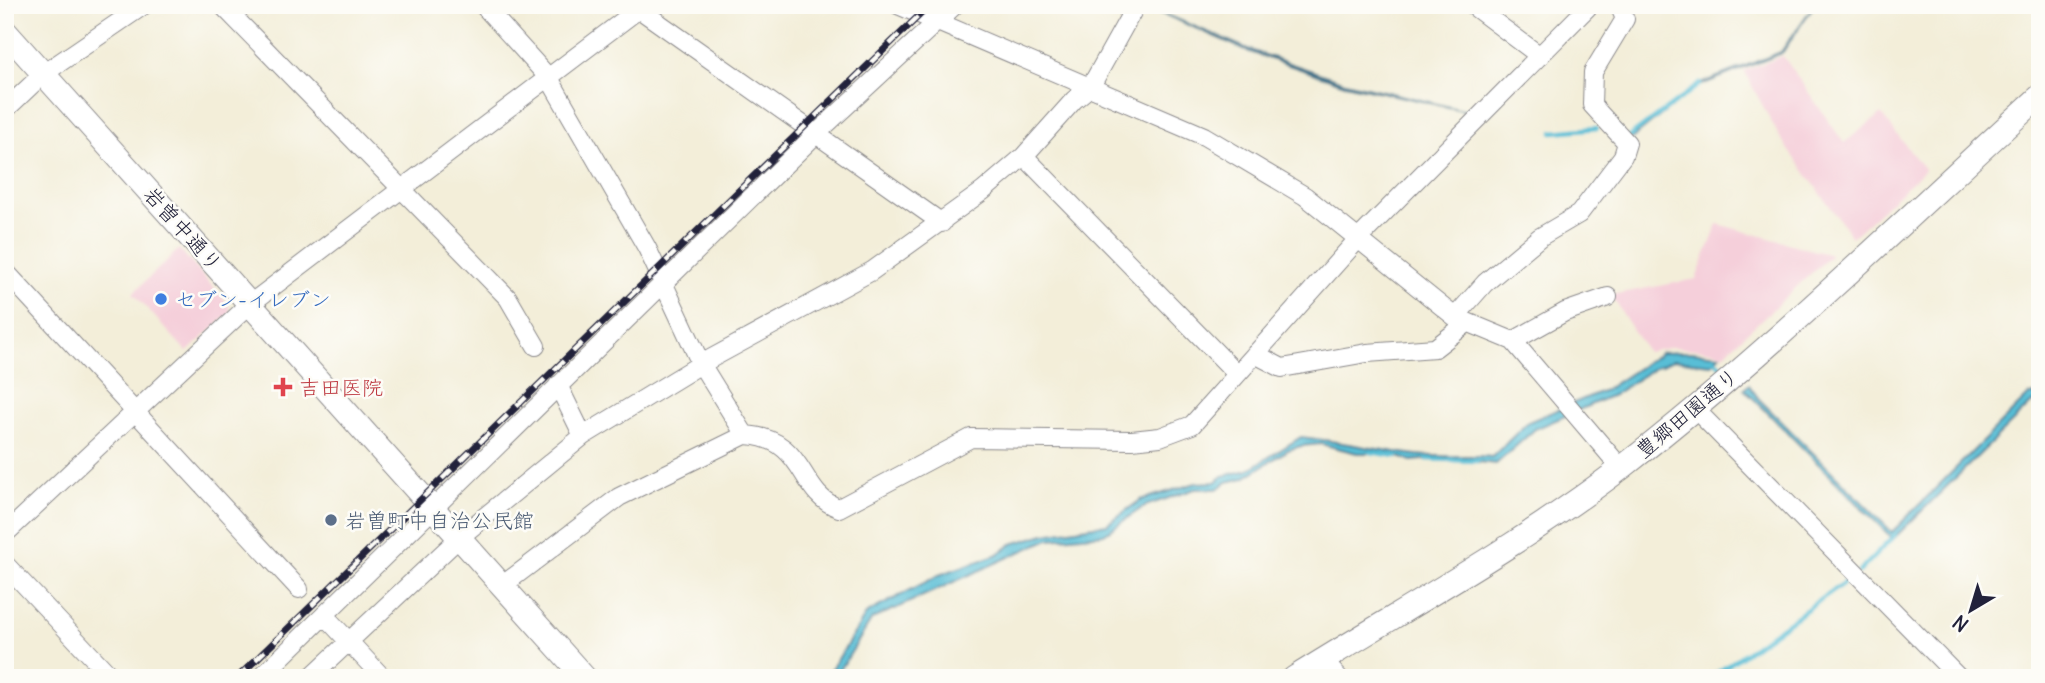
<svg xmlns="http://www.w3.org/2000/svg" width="2045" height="683" viewBox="0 0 2045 683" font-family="Delius,'Klee One',sans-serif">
	<rect width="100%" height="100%" fill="#fdfcf7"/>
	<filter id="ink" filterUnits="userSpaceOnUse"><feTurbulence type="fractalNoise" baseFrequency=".0143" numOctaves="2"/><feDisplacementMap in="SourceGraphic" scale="14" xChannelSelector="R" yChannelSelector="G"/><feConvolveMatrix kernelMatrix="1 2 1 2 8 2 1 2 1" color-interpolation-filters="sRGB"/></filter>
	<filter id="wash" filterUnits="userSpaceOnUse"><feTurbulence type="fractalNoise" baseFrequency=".00686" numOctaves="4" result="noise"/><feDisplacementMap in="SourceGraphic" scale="28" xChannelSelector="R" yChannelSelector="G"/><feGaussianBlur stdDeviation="1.57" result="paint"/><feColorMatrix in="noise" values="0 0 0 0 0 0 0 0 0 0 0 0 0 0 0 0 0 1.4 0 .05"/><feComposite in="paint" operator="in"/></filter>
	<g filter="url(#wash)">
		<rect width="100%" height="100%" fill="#f3eed9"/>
		<path fill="#f5cfda" d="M1783 56 1844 143 1881 114 1925 170 1852 237 1779 136 1744 71Z
			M1718 224 1831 255 1723 355 1714 351 1673 347 1647 352 1611 295 1696 279Z
			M179 249 229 305 230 313 187 352 133 293Z"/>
		<path fill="#58bed6" stroke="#3d7088" stroke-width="2" d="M1143 5 1250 50 1345 82 1471 112 1345 84 1250 52Z
			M1814 5 1782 53 1696 87 1630 140 1697 85 1781 52Z
			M1690 352 1720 355 1712 364 1673 360 1654 368 1613 395 1535 429 1496 464 1445 458 1411 461 1386 453H1357L1321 444 1301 446 1288 450 1244 478 1227 482 1217 489H1195L1145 506 1104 534 1049 539 872 619 835 678H826L867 613 939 575 998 554 1012 544 1045 534 1107 524 1141 500 1196 483 1215 482 1223 476 1248 470 1301 437C1337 441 1373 449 1409 454 1436 459 1465 454 1492 457L1528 422 1605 390 1661 353Z
			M1749 385 1759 399 1892 532 2029 395H2035L2040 400V408L2033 402 1893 539 1744 389Z"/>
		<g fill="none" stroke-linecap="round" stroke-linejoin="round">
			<path stroke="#58bed6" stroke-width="4.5" d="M1553 132 1597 128
				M1629 137 1700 84
				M1712 358 1729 372
				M1371 452 1397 456
				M1427 459 1477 461
				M1859 572 1895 535
				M1710 678 1852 577"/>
		</g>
	</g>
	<g filter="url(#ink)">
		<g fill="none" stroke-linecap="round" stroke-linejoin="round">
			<defs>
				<path id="minor" d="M222 5 508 298 536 346
					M483 5 549 78 647 248 701 364 745 435C809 439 796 493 839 508L971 438 1132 440 1160 437 1192 425 1359 238 1590 5
					M898 5 1204 136 1305 196 1455 317 1513 341 1621 468
					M1472 5 1540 56
					M639 9 942 223
					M5 110 43 74 144 5
					M1024 156 1237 374
					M5 271 299 589
					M1455 317 1485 283 1540 237 1579 214 1623 156 1627 143 1592 105 1593 72 1625 19 1619 5
					M1513 341 1565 312 1608 297
					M1255 354 1282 368 1367 353 1435 348 1467 323
					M558 385 583 436
					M1695 409 1959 678
					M5 534 250 304 644 5
					M5 564 112 678
					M503 585 619 497 745 435
					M324 615 383 678
					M1322 660 1339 678
					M260 678 816 134 955 5
					M310 678 460 537 583 436 701 364 872 271 983 191 1024 156 1074 100 1091 86 1136 5"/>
				<path id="tertiary" d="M5 31 585 678
					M1294 678C1404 609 1521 545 1624 466 1769 353 1904 220 2040 96"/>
			</defs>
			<use href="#minor" stroke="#8a888a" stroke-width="20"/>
			<use href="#tertiary" stroke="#8a888a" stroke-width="25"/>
			<use href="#minor" stroke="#fff" stroke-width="18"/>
			<use href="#tertiary" stroke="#fff" stroke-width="23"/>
			<defs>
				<path id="rail" d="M237 678 930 5"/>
			</defs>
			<use href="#rail" stroke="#22223b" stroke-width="7"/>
			<use href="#rail" stroke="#fdfcf7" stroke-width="4.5" stroke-dasharray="13" stroke-linecap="butt"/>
		</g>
	</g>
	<circle fill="#3f7fe0" stroke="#fdfcf7" stroke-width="2.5" cx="161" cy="299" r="7"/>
	<path fill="#e0444e" stroke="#fdfcf7" stroke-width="2.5" d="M279.5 376.5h7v7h7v7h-7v7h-7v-7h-7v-7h7z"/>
	<circle fill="#5c6f8a" stroke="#fdfcf7" stroke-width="2.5" cx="331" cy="520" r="7"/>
	<g text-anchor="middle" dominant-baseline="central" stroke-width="5" stroke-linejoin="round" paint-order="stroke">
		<g font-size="21" fill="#22223b" stroke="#fdfcf7">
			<text transform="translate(183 229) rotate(48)">岩曽中通り</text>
			<text transform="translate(1687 413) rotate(-40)">豊郷田園通り</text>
		</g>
		<g font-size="21" fill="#366cbe" stroke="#fdfcf7" text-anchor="start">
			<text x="175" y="299">セブン-イレブン</text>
		</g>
		<g font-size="21" fill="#be3a42" stroke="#fdfcf7" text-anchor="start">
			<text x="299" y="387">吉田医院</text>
		</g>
		<g font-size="21" fill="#4e5e75" stroke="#fdfcf7" text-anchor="start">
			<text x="345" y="520">岩曽町中自治公民館</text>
		</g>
	</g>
	<rect width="2045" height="683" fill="none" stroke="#fdfcf7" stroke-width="28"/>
	<g transform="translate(1971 610) rotate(218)" stroke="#fdfcf7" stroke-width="5" paint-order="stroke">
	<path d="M0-5L12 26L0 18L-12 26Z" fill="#22223b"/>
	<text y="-10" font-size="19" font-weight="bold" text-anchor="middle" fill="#22223b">N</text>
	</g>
</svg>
